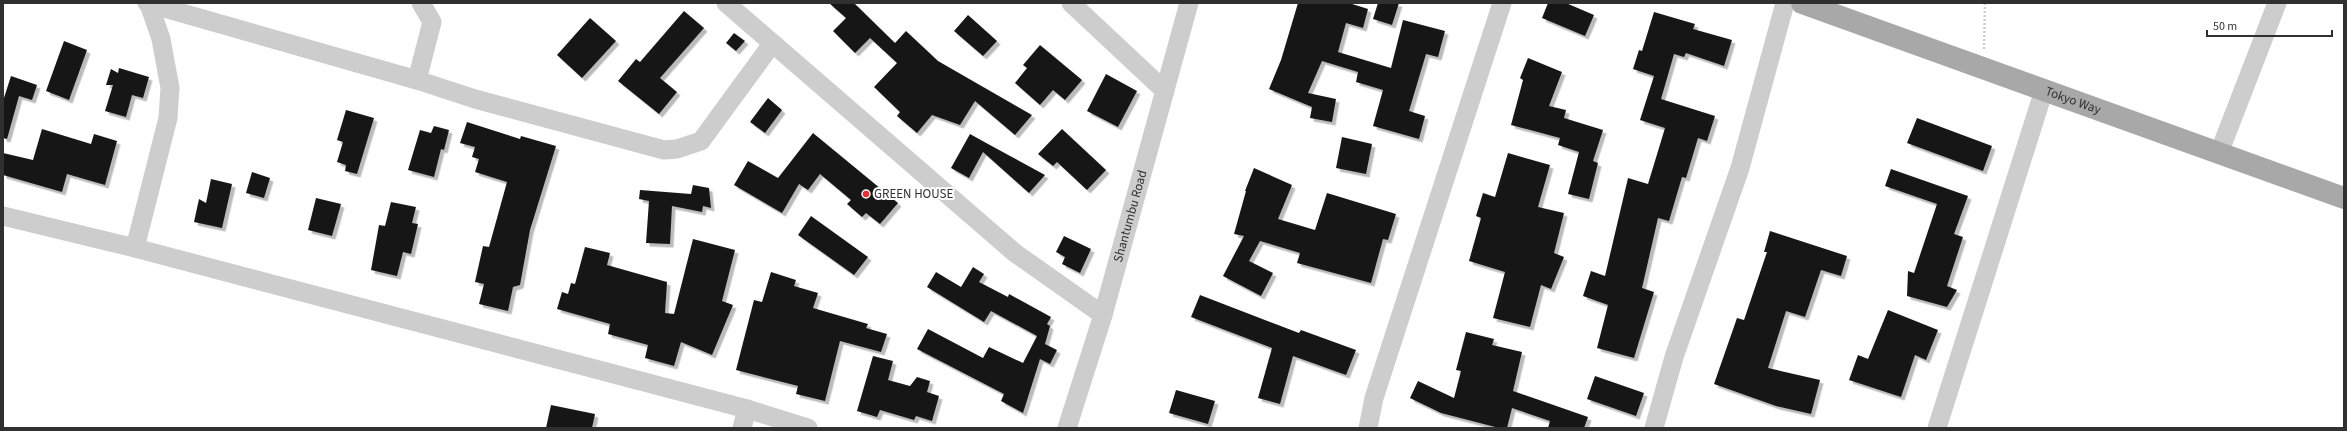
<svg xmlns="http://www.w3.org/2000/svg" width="2347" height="431" viewBox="0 0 2347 431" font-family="'Source Sans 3',sans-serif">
	<defs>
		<filter id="shadow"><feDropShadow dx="3.5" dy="3.5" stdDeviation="0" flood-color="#0004"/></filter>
	</defs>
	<rect width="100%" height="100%" fill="#fff"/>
	<path fill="#171717" filter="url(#shadow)" d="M829 3H854L895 43 906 31 938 61 1032 115 1015 135 975 101 960 125 932 115 917 133 897 116 900 112 874 87 897 63 870 38 855 53 833 31 846 18Z
		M1298 3H1349L1368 9 1363 28 1346 23 1338 52 1391 68 1403 20 1445 31 1438 57 1426 54 1409 111 1425 116 1419 139 1373 126 1383 90 1356 82 1358 72 1322 61 1308 93 1336 99 1332 122 1310 118 1312 107 1269 89 1281 60Z
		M1378 3H1399L1392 25 1373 19Z
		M1548 3H1566L1594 15 1585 36 1542 18Z
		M684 11 704 28 660 78 677 92 659 114 618 81 636 59 640 62Z
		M1654 12 1695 24 1693 29 1732 40 1724 66 1686 53 1684 57 1674 54 1661 99 1715 116 1707 141 1698 138 1686 178 1682 177 1669 221 1658 218 1642 288 1654 292 1634 358 1597 348 1608 305 1583 296 1591 271 1605 276 1628 178 1648 184 1665 128 1640 120 1654 76 1633 69 1639 50 1642 51Z
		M968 15 997 41 983 56 954 31Z
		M590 18 616 41 582 78 557 55Z
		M734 33 745 41 736 51 726 43Z
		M64 41 87 50 69 100 46 91Z
		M1040 45 1082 80 1065 100 1053 90 1040 105 1015 83 1027 68 1023 65Z
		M1528 58 1562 72 1549 106 1566 110 1564 118 1603 130 1593 161 1598 163 1589 199 1568 194 1579 152 1558 145 1560 138 1511 125 1523 80 1520 78Z
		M119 68 149 77 143 98 132 95 126 117 105 111 113 85H106L111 69 118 73Z
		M1106 74 1137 91 1118 127 1087 111Z
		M11 76 37 85 32 100 19 96 7 139 3 138V101Z
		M768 98 782 110 765 133 750 122Z
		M346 110 374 118 357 174 345 171 346 165 337 162 343 142 337 140Z
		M1917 118 1992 146 1983 171 1907 143Z
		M467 122 520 139 521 136 556 146 530 230 520 285 513 287 508 311 479 304 484 284 475 282 483 246 489 247 507 182 475 172 479 159 472 157 475 147 460 143Z
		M434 126 449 130 444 150 441 149 434 177 408 170 420 130 431 133Z
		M42 129 91 144 94 134 117 141 105 185 67 174 62 192 3 175V153L33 160Z
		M1062 129 1106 170 1087 190 1057 162 1053 166 1038 154Z
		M813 133 898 203 880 224 866 213 862 217 847 204 851 200 820 174 808 190 799 184 782 213 734 185 748 161 778 178Z
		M970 134 988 144 1045 175 1029 193 983 152 969 178 951 168Z
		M1342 137 1372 144 1366 174 1336 168Z
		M1508 153 1550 165 1538 207 1564 213 1554 253 1564 257 1551 289 1541 285 1530 327 1493 318 1505 272 1469 261 1481 218 1476 216 1483 193 1495 197Z
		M1254 168 1292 185 1278 219 1315 230 1327 193 1396 214 1388 240 1383 239 1371 283 1297 263 1300 253 1260 241 1249 261 1273 273 1261 296 1223 276 1244 236 1234 234 1246 191H1245Z
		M1891 169 1968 196 1954 234 1963 237 1947 286 1957 290 1947 307 1907 296 1908 271 1914 273 1937 204 1885 186Z
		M252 172 270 178 264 198 246 193Z
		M211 179 232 184 222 228 194 222 199 199 206 203Z
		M693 185 709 188 711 208 703 206 702 212 672 206 670 244 646 243 649 201 639 199 640 190 691 194Z
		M316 198 341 204 332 236 308 230Z
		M391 202 416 207 412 223 418 224 411 254 403 252 397 276 371 270 379 225 385 226Z
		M811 216 868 257 854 275 798 235Z
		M1770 231 1847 256 1841 276 1821 270 1805 317 1786 311 1768 368 1820 380 1811 414 1776 406 1714 384 1737 318 1744 320 1767 252H1764Z
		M1064 236 1091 249 1080 273 1062 264 1065 257 1056 252Z
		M693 239 735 250 722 301 733 305 712 355 681 342 674 366 645 358 648 345 608 334 610 324 557 309 562 292 568 294 571 283 575 284 585 247 610 253 607 265 667 282 665 313 674 314Z
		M973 267 984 274 979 282 1008 297 1009 294 1051 317 1047 324 1050 326 1045 344 1057 350 1050 364 1040 359 1023 413 1001 401 1004 394 917 349 928 329 983 358 989 347 1023 363 1037 336 991 311 984 322 927 287 936 272 961 287Z
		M771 272 796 280 794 286 818 293 813 308 868 324 866 328 887 334 881 352 840 341 825 401 796 394 798 386 736 370 754 300 762 302Z
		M1200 295 1299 333 1301 330 1356 350 1346 375 1293 356 1280 404 1258 398 1272 348 1191 317Z
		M1888 310 1938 330 1926 360 1915 355 1901 397 1849 380 1858 355 1868 359Z
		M1466 332 1494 339 1492 345 1522 352 1513 391 1588 417 1584 428H1548L1550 421 1512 408 1507 428H1499L1441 413 1410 398 1418 381 1454 398 1461 371 1456 370Z
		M873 356 893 361 888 380 910 386 917 377 930 381 927 392 939 396 932 421 916 416 914 420 880 410 877 417 857 411Z
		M1595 376 1644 393 1636 416 1587 399Z
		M1176 390 1215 401 1208 424 1169 413Z
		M551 405 595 414 592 428H546Z"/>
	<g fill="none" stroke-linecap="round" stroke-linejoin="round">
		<path stroke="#cdcdcd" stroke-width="2.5" stroke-dasharray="2 2" stroke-linecap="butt" d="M1984 49 1985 3"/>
		<g stroke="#cdcdcd" stroke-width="19">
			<path d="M147 3 417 80 475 99 664 150 677 149 701 141 772 44"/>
			<path d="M726 3 1015 253 1103 315"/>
			<path d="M1071 3 1165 91"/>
			<path d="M417 80 432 22 421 3"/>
			<path d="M2219 153 2277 3"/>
			<path d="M3 216 135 248 747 409 808 428"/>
			<path d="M135 248 168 118 170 88 161 39 149 4"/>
			<path d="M742 428 747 409"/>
			<path id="s1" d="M1067 428 1103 315 1189 3"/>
			<path d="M1368 428 1374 398 1502 3"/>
			<path d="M1654 428 1674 357 1740 168 1785 3"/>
			<path d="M1937 428 2044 90"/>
		</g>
		<path stroke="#a8a8a8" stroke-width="22" id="s2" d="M1802 3 2344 198"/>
	</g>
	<circle fill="#ec2d32" stroke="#fff" stroke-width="1.5" cx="866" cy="194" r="4"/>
	<g text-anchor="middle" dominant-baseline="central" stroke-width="4" stroke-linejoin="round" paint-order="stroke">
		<g font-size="13" fill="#303030" stroke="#fff">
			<text stroke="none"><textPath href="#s2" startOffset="288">Tokyo Way</textPath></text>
			<text stroke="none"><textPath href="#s1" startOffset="221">Shantumbu Road</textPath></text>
		</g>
		<g font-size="13" fill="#303030" stroke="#fff" text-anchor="start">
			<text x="874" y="194">GREEN HOUSE</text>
		</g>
	</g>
	<rect width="2347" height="431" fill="none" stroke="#303030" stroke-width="8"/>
	<path d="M2207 30v6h125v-6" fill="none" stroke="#303030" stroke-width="2"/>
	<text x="2213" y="30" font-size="12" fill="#303030" stroke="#ffffff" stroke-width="3" paint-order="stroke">50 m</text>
</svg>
